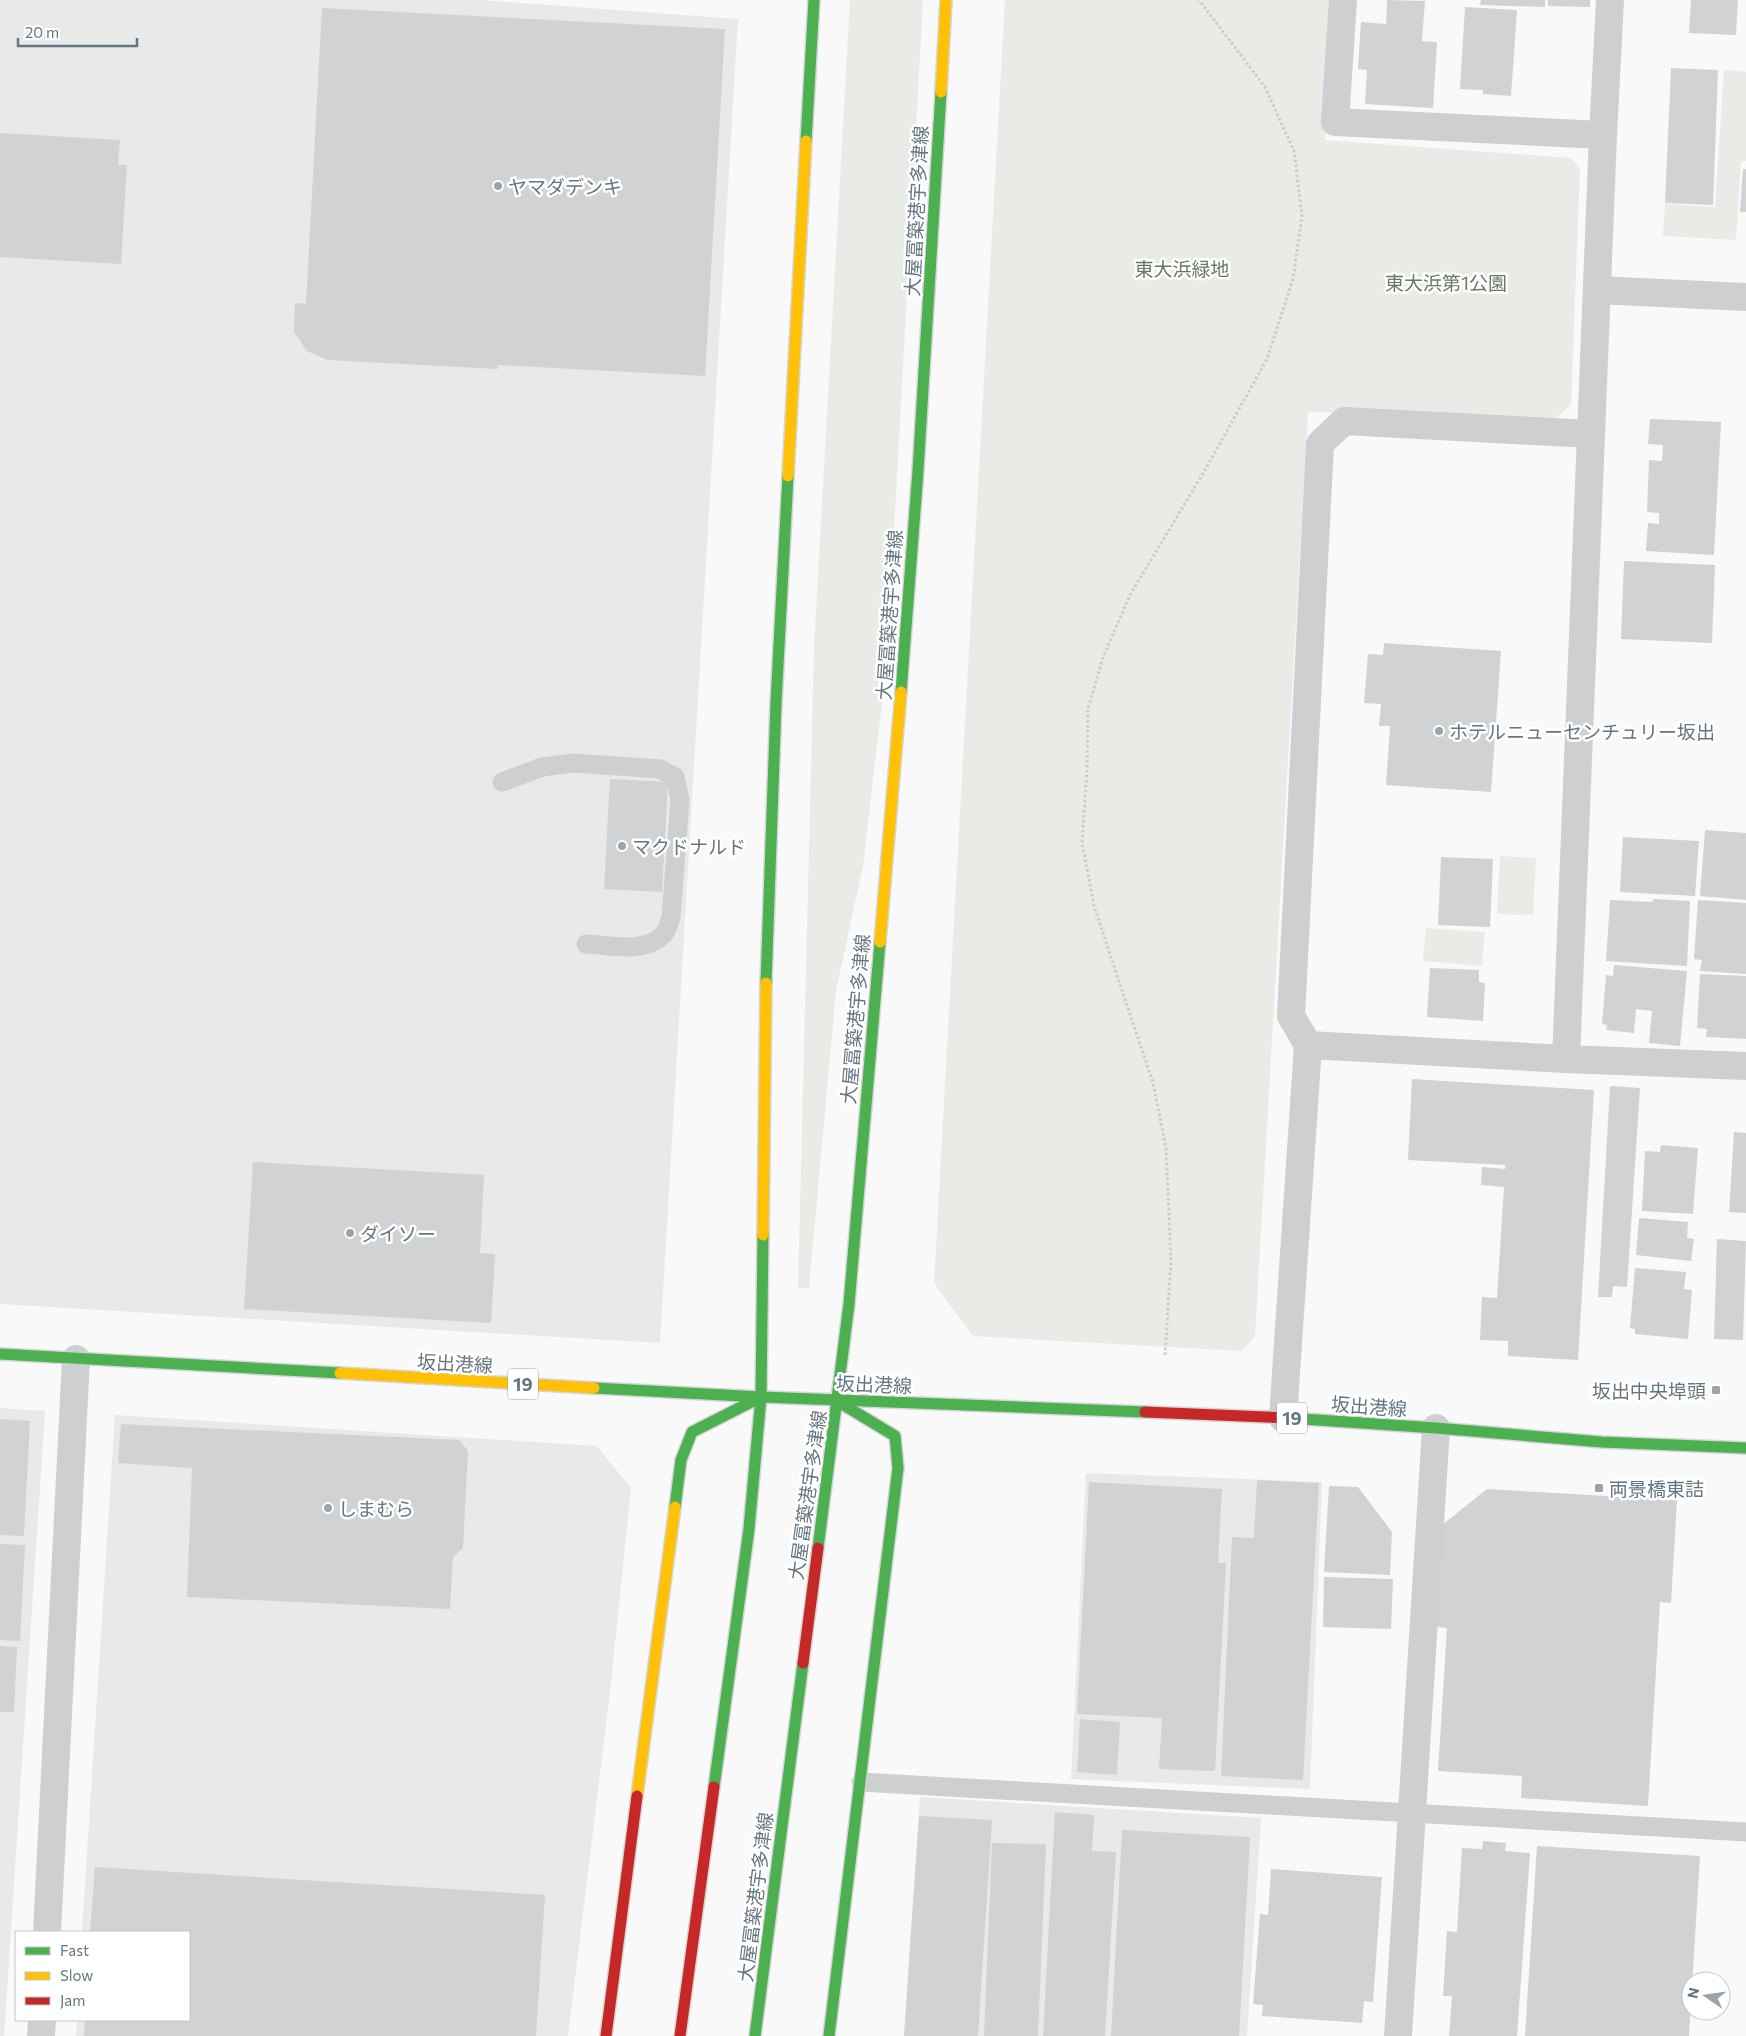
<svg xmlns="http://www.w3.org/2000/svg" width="1746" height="2036" viewBox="0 0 1746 2036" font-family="Commissioner,'Noto Sans JP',sans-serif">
	<rect width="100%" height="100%" fill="#f9f9f9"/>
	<path fill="#e8e9e9" d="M0 0H481L738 19 660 1343 0 1304Z
		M0 1408 45 1411 4 2036H0Z
		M115 1415 597 1446 631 1488 610 1692 568 2036H76L77 2020H189V1932H82Z
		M1086 1473 1322 1482 1310 1789 1071 1779Z
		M920 1797 1261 1818 1247 2036H904Z"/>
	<path fill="#e8ebe6" d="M850 0H923L887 659 863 866 836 991 809 1288H798L814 648Z
		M1005 0H1332L1325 140 1571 158 1580 168 1571 405 1556 418 1308 412 1255 1336 1242 1351 973 1336 934 1283Z
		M1724 70 1746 72V161H1741L1736 240 1663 236 1665 204 1715 207Z
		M1500 856 1536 858 1533 915 1497 914Z
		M1426 928 1485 932 1482 966 1423 961Z"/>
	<path fill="#d0d2d3" d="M1387 0 1425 1 1422 41 1437 42 1433 108 1365 104 1367 70 1358 69 1361 22 1386 24Z
		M1481 0H1545V7L1480 5Z
		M1548 0H1590V7L1548 6Z
		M1691 0H1738L1736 35 1689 33Z
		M1465 7 1517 10 1511 96 1483 94V90L1460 89Z
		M322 8 725 29 705 376 497 365 498 369 328 360 307 351 294 332 295 303 306 304Z
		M1671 68 1718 70 1713 205 1665 203Z
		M0 133 120 140 118 165H127L121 264 0 257Z
		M1743 169H1746V212H1740Z
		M1650 419 1721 422 1714 555 1646 551 1648 523 1659 524V513L1647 512 1649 460 1662 461 1663 445 1648 444Z
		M1624 561 1715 565 1712 643 1621 639Z
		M1384 643 1501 651 1491 792 1386 785 1390 726H1379L1381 704 1364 703 1368 654 1383 655Z
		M610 779 668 782 662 892 604 889Z
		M1705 830 1746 833V900L1700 896Z
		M1623 837 1699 841 1695 896 1620 892Z
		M1441 857 1493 859 1490 927 1438 925Z
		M1653 899 1690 901 1687 966 1606 961 1610 900 1653 902Z
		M1698 900 1746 903V974L1700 971 1702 960 1694 959Z
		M1614 965 1687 971 1680 1046 1649 1043 1652 1011 1636 1009 1634 1033 1606 1030 1607 1025 1602 1024 1606 975 1613 976Z
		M1430 968 1479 970V982L1485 983 1483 1021 1427 1017Z
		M1700 974 1746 976V1039L1706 1037 1707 1029 1697 1028Z
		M1412 1079 1594 1090 1578 1360 1508 1356V1341L1480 1340 1482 1297 1497 1298 1504 1187 1481 1185 1482 1167 1505 1169V1165L1408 1160Z
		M1610 1086 1640 1088 1627 1287 1613 1286 1612 1297H1598Z
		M1734 1132 1746 1133V1213L1729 1212Z
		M1661 1145 1698 1148 1693 1214 1642 1211 1645 1151 1660 1152Z
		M253 1162 484 1175 480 1253 495 1254 491 1323 244 1309Z
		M1639 1218 1688 1222 1687 1238 1694 1239 1691 1261 1636 1255Z
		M1717 1239 1746 1241 1743 1340 1714 1339Z
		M1635 1268 1686 1272 1684 1289 1692 1290 1688 1339 1635 1334V1329L1630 1328Z
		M0 1419 30 1421 24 1536 0 1535Z
		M121 1424 459 1440 468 1451 463 1548 453 1557 450 1609 187 1597 192 1468 118 1463Z
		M1257 1480 1319 1483 1303 1780 1221 1776 1232 1537 1254 1538Z
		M1089 1482 1222 1489 1218 1563H1226L1215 1771 1159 1769 1162 1718 1077 1714Z
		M1329 1486 1358 1487 1392 1532 1390 1575 1324 1572Z
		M1487 1489 1677 1500 1671 1603 1660 1602 1648 1806 1521 1798 1522 1776 1438 1771 1447 1628 1436 1627 1442 1525Z
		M0 1544 25 1545 20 1641 0 1640Z
		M1324 1577 1393 1579 1391 1629 1323 1627Z
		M0 1646 17 1647 14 1712H0Z
		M1080 1719 1120 1722 1117 1775 1077 1772Z
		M1055 1812 1094 1815 1092 1851 1116 1852 1105 2036H1043Z
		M919 1816 992 1820 978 2036H904Z
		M1122 1830 1250 1837 1239 2036H1111Z
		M1483 1841 1506 1843 1505 1851 1530 1853 1517 2036H1449L1452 1996H1443L1447 1931 1457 1932 1462 1848 1482 1849Z
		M992 1843 1046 1844 1038 2036H984Z
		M1537 1846 1700 1856 1689 2036H1525Z
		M95 1867 545 1895 536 2036H84L85 2020H189V1932H90Z
		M1271 1869 1382 1877 1373 2002 1364 2001 1362 2023 1262 2016 1263 2005 1253 2004 1260 1914 1268 1915Z"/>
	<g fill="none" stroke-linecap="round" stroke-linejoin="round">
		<defs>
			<path id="fast" d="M806 141 814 0
				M901 692 918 471 941 92
				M766 983 776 703 788 476
				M0 1354 340 1373
				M594 1388 761 1397 1145 1412
				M1288 1418 1436 1428 1602 1442 1746 1448
				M675 1507 681 1460 692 1432 761 1397
				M818 1548 849 1304 880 942
				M714 1787 749 1529 761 1397 763 1235
				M755 2036 803 1663
				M829 2036 898 1468 895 1436 837 1401"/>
			<path id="slow" d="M941 92 946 0
				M788 476 806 141
				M880 942 901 692
				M763 1235 766 983
				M340 1373 594 1388
				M637 1796 675 1507"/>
			<path id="jam" d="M1145 1412 1288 1418
				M803 1663 818 1548
				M606 2036 637 1796
				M680 2036 714 1787"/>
		</defs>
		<use href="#fast" stroke="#d5d6d7" stroke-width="14"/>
		<use href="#slow" stroke="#d5d6d7" stroke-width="14"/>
		<use href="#jam" stroke="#d5d6d7" stroke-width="14"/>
		<path stroke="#cbcccd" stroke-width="3" stroke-dasharray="2.5 2.5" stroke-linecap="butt" d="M1165 1355 1171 1261 1166 1148 1153 1083 1094 906 1082 843 1087 771 1088 709 1103 657 1130 595 1205 470 1267 359 1293 279 1302 216 1294 151 1265 87 1199 0"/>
		<path stroke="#cecfd0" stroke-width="19" d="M502 782 542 767 573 763 660 769 675 777 680 800 671 917C669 923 667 931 663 935 644 954 609 945 586 944
			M861 1782 1746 1832"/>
		<path stroke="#cecfd0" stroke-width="28" d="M1343 0 1335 122 1603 135
			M1597 290 1746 297
			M1308 1045 1566 1059 1746 1066
			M1566 1059 1603 135 1610 0
			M1283 1418 1308 1045 1291 1016 1320 444 1344 421 1590 434
			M47 1932 76 1359
			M41 2036 42 2020
			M1398 2036 1436 1428"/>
		<use href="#fast" stroke="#4caf50" stroke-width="11"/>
		<use href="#slow" stroke="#ffc107" stroke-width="11"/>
		<use href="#jam" stroke="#c62828" stroke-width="11"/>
	</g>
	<g fill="#99a4ac" stroke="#fff" stroke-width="2">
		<circle cx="498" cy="186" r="5"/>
		<circle cx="1439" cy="731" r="5"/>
		<circle cx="622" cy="846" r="5"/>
		<circle cx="350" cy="1233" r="5"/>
		<rect x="1711" y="1385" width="10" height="10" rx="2.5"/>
		<rect x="1594" y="1483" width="10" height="10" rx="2.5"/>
		<circle cx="328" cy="1508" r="5"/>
	</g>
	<g text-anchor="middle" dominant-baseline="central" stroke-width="5" stroke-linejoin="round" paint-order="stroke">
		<g fill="#fff" stroke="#939fa8" stroke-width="1">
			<rect x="508" y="1368.5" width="30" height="31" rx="4"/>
			<rect x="1277" y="1402.5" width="30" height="31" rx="4"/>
		</g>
		<g font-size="18" font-weight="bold" fill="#657683">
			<text x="523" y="1384">19</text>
			<text x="1292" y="1418">19</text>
		</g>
		<g font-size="19" fill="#657683" stroke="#fff" text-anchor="start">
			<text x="508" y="186">ヤマダデンキ</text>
			<text x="1449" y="731">ホテルニューセンチュリー坂出</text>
			<text x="632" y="846">マクドナルド</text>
			<text x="360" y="1233">ダイソー</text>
			<text x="1706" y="1390" text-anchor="end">坂出中央埠頭</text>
			<text x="1609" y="1488">両景橋東詰</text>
			<text x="338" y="1508">しまむら</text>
		</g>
		<g font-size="19" fill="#657683" stroke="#fff">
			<text transform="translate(916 211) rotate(-87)">大屋冨築港宇多津線</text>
			<text transform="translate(889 615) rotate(-86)">大屋冨築港宇多津線</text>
			<text transform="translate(855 1019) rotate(-85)">大屋冨築港宇多津線</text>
			<text transform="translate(455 1363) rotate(3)">坂出港線</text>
			<text transform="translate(874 1384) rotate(2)">坂出港線</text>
			<text transform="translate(1369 1406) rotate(4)">坂出港線</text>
			<text transform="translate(807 1495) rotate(-82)">大屋冨築港宇多津線</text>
			<text transform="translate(755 1897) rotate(-83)">大屋冨築港宇多津線</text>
		</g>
		<g font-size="19" fill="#687a64" stroke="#fff">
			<text x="1182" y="268">東大浜緑地</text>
			<text x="1446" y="282">東大浜第1公園</text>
		</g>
	</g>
	<rect x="15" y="1931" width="175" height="90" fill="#ffffff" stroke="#c1c8cd"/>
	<rect x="25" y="1947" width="25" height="8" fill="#4caf50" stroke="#c1c8cd"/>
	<text x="60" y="1956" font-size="15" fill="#657683">Fast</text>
	<rect x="25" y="1972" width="25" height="8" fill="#ffc107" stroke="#c1c8cd"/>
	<text x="60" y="1981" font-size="15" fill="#657683">Slow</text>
	<rect x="25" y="1997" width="25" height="8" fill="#c62828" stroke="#c1c8cd"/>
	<text x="60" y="2006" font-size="15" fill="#657683">Jam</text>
	<g transform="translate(1706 1996) rotate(283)"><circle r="24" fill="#ffffff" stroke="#c1c8cd"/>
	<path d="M0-4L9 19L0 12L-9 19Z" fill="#99a4ac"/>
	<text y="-8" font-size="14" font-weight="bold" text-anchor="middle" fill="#657683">N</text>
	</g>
	<path d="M18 38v8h119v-8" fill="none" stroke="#657683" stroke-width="2.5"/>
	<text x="25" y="38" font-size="15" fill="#657683" stroke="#ffffff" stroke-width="4" paint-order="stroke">20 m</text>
</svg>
